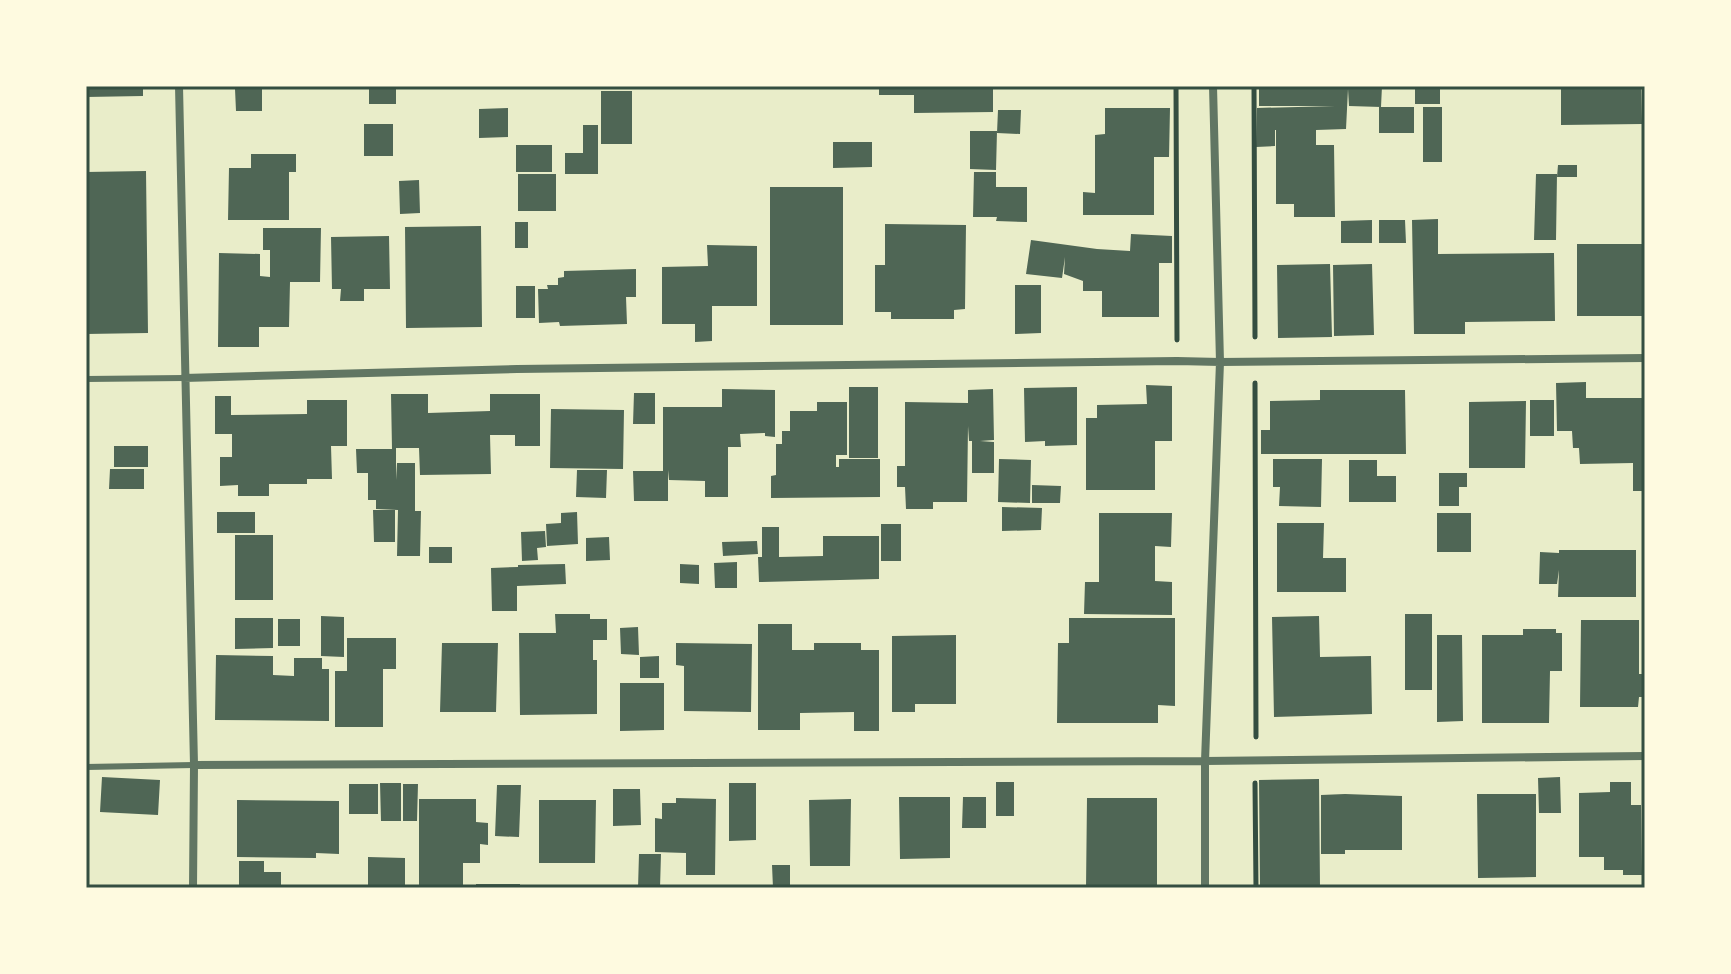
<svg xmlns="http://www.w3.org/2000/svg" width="1731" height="974" viewBox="0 0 1731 974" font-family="'Alegreya Sans',sans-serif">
	<rect width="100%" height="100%" fill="#e9edc9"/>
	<path fill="#4f6655" d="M86 86H143V96L86 97Z
		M224 86H270V88L262 89V111H236L235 89H224Z
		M369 86H396V104H369Z
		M879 86H993V112L914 113V95H879Z
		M1259 86H1382L1381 107 1349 106 1348 89 1346 129 1316 130V145H1334L1335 217H1294V204H1276V130H1275V146L1256 147 1257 108 1335 106H1259Z
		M1415 86H1440V104H1415Z
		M1561 86H1641L1642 124 1561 125Z
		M601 91H632V144H601Z
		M1379 107H1414V133H1379Z
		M1423 107H1442V162H1423Z
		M508 108V137L479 138V109Z
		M1105 108H1170L1169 157H1154V215H1083V192L1095 193V135L1105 134Z
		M998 110H1021L1020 134 997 133Z
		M364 124H393V156H364Z
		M583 125H598V174H565V153H583Z
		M970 131H997L996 170 970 169Z
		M833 142H872V167L833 168Z
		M516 145H552V172H516Z
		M251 154H296V172H289V220H228L229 168H251Z
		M1558 165H1577V177H1557Z
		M146 171 148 333 86 334V172Z
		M974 172H996V187H1027V222L996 221 997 217H973Z
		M518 174H556V211H518Z
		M1536 174H1557L1556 240H1534Z
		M419 180 420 213 400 214 399 181Z
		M770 187H843V325H770Z
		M1438 219V254L1554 253 1555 321 1465 322V334H1414L1412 220Z
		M1372 220V243H1341V221Z
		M1379 220H1405L1406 243H1379Z
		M515 222H528V248H515Z
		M885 224 966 225 965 309 954 310V319H891V312H875V265H885Z
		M481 226 482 327 406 328 405 227Z
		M263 228H321L320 282H290L289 327H259V347H218L219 253 260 254V276L270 277V250H263Z
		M1131 234 1172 236V263H1159V317H1102V291H1083V281L1064 274 1065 257 1062 278 1026 274 1031 240 1097 249 1130 251Z
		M389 236 390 289H364V301H340L341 289H332L331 237Z
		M1577 244H1642V275H1645V316H1577Z
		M707 245 757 246V306H712V341L695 342V324H662V267L708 266Z
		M1330 264 1332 337 1278 338 1277 265Z
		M1372 264 1374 335 1334 336 1333 265Z
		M636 269V297H626L627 324 560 326 559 322 539 323 538 289H548L547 285H558V278L564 277V271Z
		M1015 285H1041V333L1015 334Z
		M516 286H535V318H516Z
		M1586 382V398H1645V491H1633V463L1580 464 1579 448H1573L1572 431H1557L1556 383Z
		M1146 385 1172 386V441H1155V490H1086V418H1097V405L1147 404Z
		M849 387H878V458H849Z
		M1077 387V445L1045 446V441L1025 442 1024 388Z
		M722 389 775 390V437L765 436V433L740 434 741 447H728V497H705V481L669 480 668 470V501H634L633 471H663V407H722Z
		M993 389 994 440 980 441 994 442V473H972V441H969L968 426 967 502H933V509H906L905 487H897V466H905V402L968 403V390Z
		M1320 390H1405L1406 454H1261V430H1270V401L1320 400Z
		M634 393H655V424H633Z
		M391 394H428V413L490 411V394H540V446H515V435H490L491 474 420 475 419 448H396V480L397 463H415V511H421L420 556H397L398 510 376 509V500H368V473H357L356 449H392Z
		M215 396H231V415L307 414V400H347V446H331L332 479H307V484H269V496H238V485L220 486V457H232V434H215Z
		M1530 400H1554V436H1530Z
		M1526 401 1525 468H1469V402Z
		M817 402H847V455H836V467H839V459H880V497L771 498V476L776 475V444H782V431H790V411H817Z
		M551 409 624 410 623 469 550 468Z
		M114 446H148V467H114Z
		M999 459 1031 460 1030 503 998 502Z
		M1273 459H1322L1321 507 1279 506 1280 487H1273Z
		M1349 460H1377V476H1396V502H1349Z
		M110 469H144V489H109Z
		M577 470H607L606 498 576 497Z
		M1439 473H1467V487H1459V506H1439Z
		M1032 485 1061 486 1060 503H1032Z
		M1002 507 1042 508 1041 530 1002 531Z
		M373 510H395V542H374Z
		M217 512H255V533H217Z
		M577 512 578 544 547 546 546 524 561 523V513Z
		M1099 513H1172L1171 547 1155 546V581L1172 582V615L1084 614 1085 582H1099Z
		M1437 513H1471V552H1437Z
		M1277 523H1324L1323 558H1346V592H1277Z
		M881 524H901V561H881Z
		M762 527H779V557L823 556V536H879V579L759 582 758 557H762Z
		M545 531 546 547 537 548 538 560 522 561 521 532Z
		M235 535H273V600H235Z
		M609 537 610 560 586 561V538Z
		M757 541 758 554 723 556 722 542Z
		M429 547H452V563H429Z
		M1559 550H1636V597H1558L1559 570 1557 584H1539L1540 552 1559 553Z
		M737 562V588H715L714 563Z
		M565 564 566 584 517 586V611H492L491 568 518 567V565Z
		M680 564 699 565V584L680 583Z
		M555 614H590V619H607V640H593V660H597V714L520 715 519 633H556Z
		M1405 614H1432V690H1405Z
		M321 616 344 617V657L321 656Z
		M1319 616 1320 657 1371 656 1372 714 1274 717 1272 617Z
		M235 618H273V648L235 649Z
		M1069 618H1175V706L1158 705V723H1057L1058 643H1069Z
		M278 619H300V646H278Z
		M1581 620H1639V674H1645V697H1639L1638 707H1580Z
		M758 624H792V650H814V643H861V650H879V731H854V712L800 713V730H758Z
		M638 627 639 655 621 654 620 628Z
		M1523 629H1556V633H1562V671H1550L1549 723H1482V635H1523Z
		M956 635V704H915V712H892V636Z
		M1437 635H1462L1463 721 1437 722Z
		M347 638H396V669H383V727H335V671H347Z
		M442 643H498L496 712H440Z
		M676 643 752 644 751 712 684 711V666L676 665Z
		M216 655 273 656V675L294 676V658H322V669H329V721L215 720Z
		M659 656V678H640V657Z
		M620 683H664V730L620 731Z
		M102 777 160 780 158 815 100 812Z
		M1560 777 1561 813H1539L1538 778Z
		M1319 779 1320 888H1260L1259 780Z
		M996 782H1014V816H996Z
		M1610 782H1631V805H1641L1642 875H1623V870H1604V857H1579V793L1610 792Z
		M380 783H401V821H381Z
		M729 783H756V840L729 841Z
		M349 784H378V814H349Z
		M403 784H418L417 821H403Z
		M497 785H521L519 837 495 836Z
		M613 789H640L641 825 613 826Z
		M1345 794 1402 796V850H1345V854H1321V795Z
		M1477 794H1536V877L1478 878Z
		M899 797H950V858L900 859Z
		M963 797H986V828H962Z
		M676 798 716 799 715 875H686V853L655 852V818L662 819V803H676Z
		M1087 798H1157V888H1086Z
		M419 799H476V822L488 823V845L480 844V863H463V887H419Z
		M851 799 850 866H810L809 800Z
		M237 800 339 801V854L316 853V858L237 857Z
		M539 800H596L595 863H539Z
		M639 854H661L660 888H638Z
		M368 857 405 858V888H368Z
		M239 861H264V872H281V888H239Z
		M772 865H790V888H773Z
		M476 884H520V888H476Z"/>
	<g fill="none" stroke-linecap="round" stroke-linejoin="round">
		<path stroke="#344e41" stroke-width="5" d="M1176 86 1177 340
			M1254 86 1255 337
			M1255 383 1256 737
			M1255 783 1256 888"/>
		<path stroke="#617663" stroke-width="6" d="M86 379 184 378
			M86 767 194 765"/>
		<path stroke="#617663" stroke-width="8" d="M179 86 194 765 193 888
			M184 378 517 369 1177 361 1220 362 1645 358
			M194 765 1205 761 1645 756
			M1205 888V761L1220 362 1213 86"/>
	</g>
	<rect width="1731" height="974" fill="none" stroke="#fefae0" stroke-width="176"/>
	<rect x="88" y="88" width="1555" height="798" fill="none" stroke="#344e41" stroke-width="3"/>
</svg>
